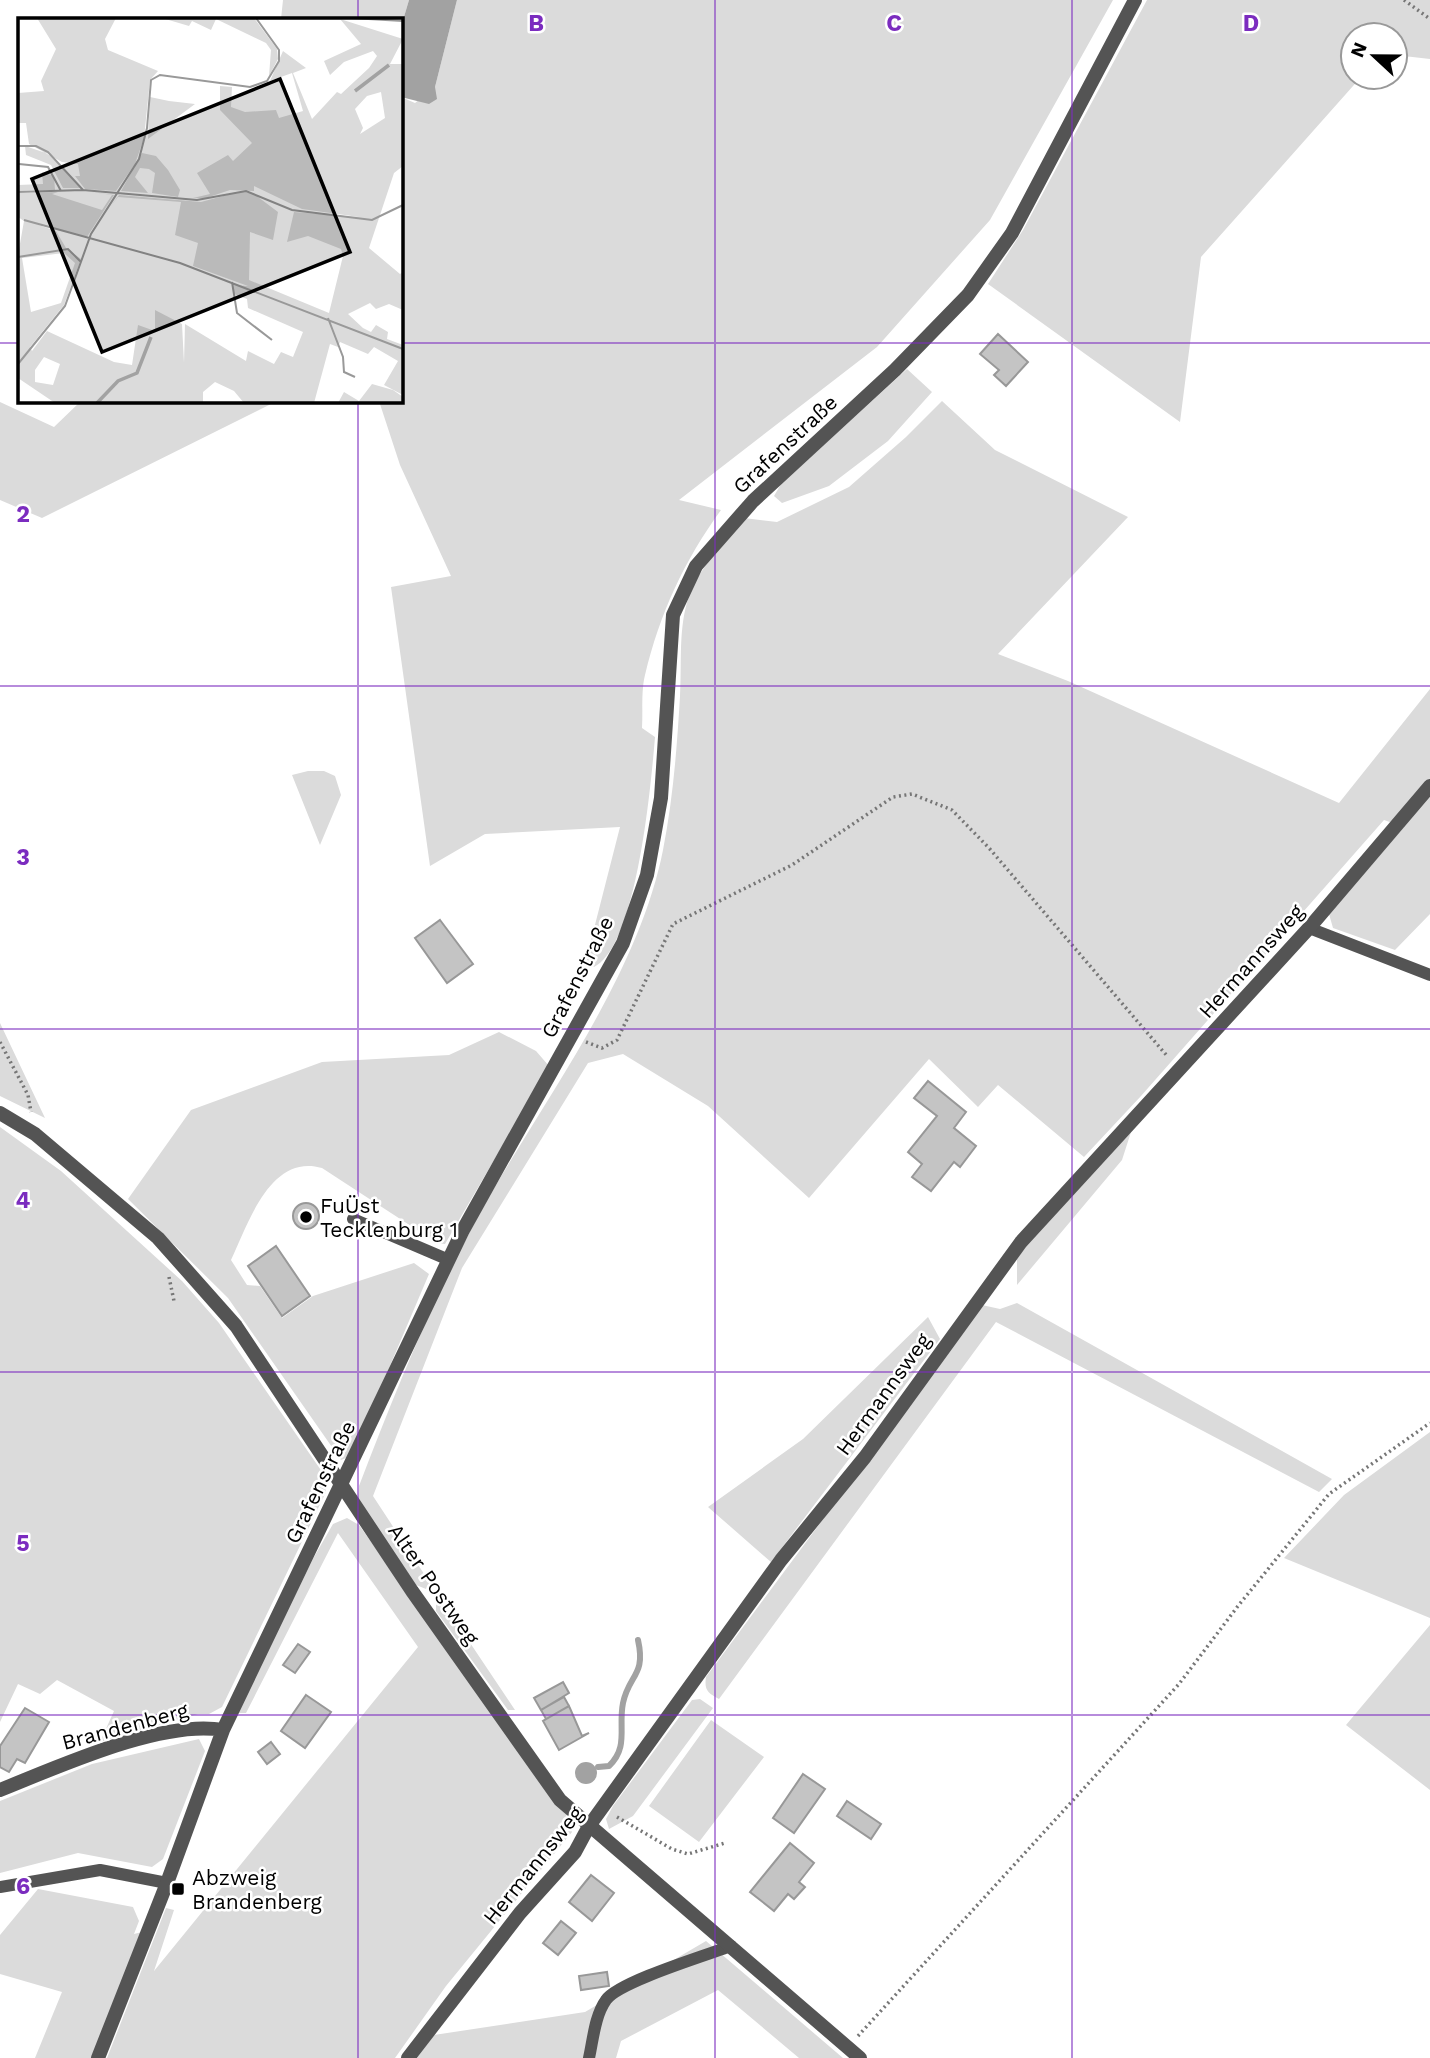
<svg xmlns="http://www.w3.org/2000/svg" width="1430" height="2058" viewBox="0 0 1430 2058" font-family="'Work Sans',sans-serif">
	<rect width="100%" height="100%" fill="#fff"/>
	<path fill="#dbdbdb" d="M283 0H409L401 27V19H281Z
		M457 0H1113L990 220 877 347 679 500 721 510C684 561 660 613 645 675 641 691 643 711 642 728L655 737C651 784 637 946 594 967L586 960 620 827 485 834 430 866 391 587 451 576 400 465 379 401H401V97L415 103 435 87Z
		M1147 0H1430V59L1395 55V35H1353V77H1361L1201 257 1180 422 988 284 1023 230Z
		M907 369 932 392 888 441 829 486 782 503 774 496 781 484Z
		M81 401H277L42 518 0 500V402L54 427Z
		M942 401 995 450 1128 517 998 654 1068 681 1339 803 1430 689V914L1395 950 1333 928 1329 914 1404 827 1384 820 1141 1096 1084 1157 998 1085 978 1107 929 1059 809 1198 708 1106 623 1054 588 1063 462 1268 373 1496 430 1583 426 1589 416 1585 358 1501 359 1486C397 1387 437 1288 490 1195 552 1089 639 971 663 850 673 799 677 748 680 696 682 663 678 628 689 596 699 568 726 541 744 518L777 522 849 487 906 437Z
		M308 771H324L335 776 341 795 320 845 292 775Z
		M0 1023 45 1118 0 1096Z
		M499 1032 536 1051 549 1066 445 1244 437 1243 322 1168C270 1153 248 1224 231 1260L247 1285 260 1286 282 1318 313 1296 414 1263 429 1274 369 1415 346 1458 341 1460 228 1298 128 1199 191 1110 322 1062 449 1055Z
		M0 1127 61 1171 182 1281 219 1323 325 1476 326 1492 222 1707 209 1714H198L100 1742 114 1711 57 1680 40 1694 18 1684 0 1722Z
		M1131 1132 1122 1160 1017 1285V1259L1031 1239Z
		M1017 1303 1332 1479 1319 1492 996 1322 719 1699C708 1693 704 1690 706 1677L982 1305 1000 1309Z
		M928 1317 940 1339 771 1562 708 1507 803 1439Z
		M1430 1432V1618L1284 1558 1344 1495Z
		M347 1518 359 1525 566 1814 572 1832 446 1986 395 2058H107L166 1908 174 1910 154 1971 418 1647 338 1533 246 1713H236L314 1557 333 1524Z
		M442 1601 515 1710H508L436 1611V1604Z
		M1430 1625V1790L1346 1725Z
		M700 1699 713 1708 633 1816 609 1829 606 1819 613 1806 692 1700Z
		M711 1720 764 1757 699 1842 649 1806Z
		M199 1739 205 1751 163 1859 152 1867 78 1853 0 1873V1801L92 1764Z
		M38 1889 133 1907 139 1921 134 1934 142 1932 91 2058H35L62 1992 0 1974V1935Z
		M706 1941 843 2058H799L718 1990 621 2041 616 2058H417L434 2035 585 2012Z"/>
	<path fill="#a2a2a2" d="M409 0H457L435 87 437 99 429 104 401 97V27Z
		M575 1773a11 11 0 1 1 22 0a11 11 0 1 1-22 0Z"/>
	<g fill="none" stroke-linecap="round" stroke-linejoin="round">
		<path stroke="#a2a2a2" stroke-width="6" d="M598 1767 609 1766C629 1747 618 1727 623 1703 629 1674 646 1676 638 1640"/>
	</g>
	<path fill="#c4c4c4" stroke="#989898" stroke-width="2" d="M998 334 1028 362 1006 386 994 375 999 370 980 354Z
		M440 920 473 964 447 983 415 938Z
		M928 1081 966 1112 954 1128 976 1146 960 1167 954 1162 931 1191 912 1177 922 1164 908 1152 937 1116 914 1098Z
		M293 1216a13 13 0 1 1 26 0a13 13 0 1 1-26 0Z
		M276 1246 310 1296 282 1316 248 1266Z
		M298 1644 310 1652 295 1673 283 1665Z
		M563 1682 569 1693 541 1710 534 1698Z
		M306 1695 331 1712 305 1748 281 1731Z
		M564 1697 569 1706 546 1719 541 1710Z
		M569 1706 582 1736 589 1733 559 1750 543 1721Z
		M25 1708 49 1722 25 1763 17 1759 9 1772 0 1767V1746Z
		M271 1742 280 1754 267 1764 258 1752Z
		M803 1774 825 1789 794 1833 773 1818Z
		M847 1801 881 1824 871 1839 837 1816Z
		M790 1843 814 1863 799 1882 805 1887 794 1899 788 1894 774 1911 750 1892Z
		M591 1875 614 1893 592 1921 569 1902Z
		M561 1921 576 1933 558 1955 543 1943Z
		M607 1972 609 1986 581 1990 579 1976Z"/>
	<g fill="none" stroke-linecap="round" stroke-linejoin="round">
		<path stroke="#767676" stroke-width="3.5" stroke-dasharray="2 3.5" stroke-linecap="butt" d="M1404 0 1430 19
			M0 1042 28 1095 31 1112
			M586 1042 602 1048 617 1040 673 924 792 865 893 797 912 794 952 810 989 848 1168 1057
			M169 1277 174 1301
			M617 1817 672 1849 688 1854 725 1843
			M858 2036 1179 1684 1238 1606 1329 1494 1430 1423"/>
		<path stroke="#545454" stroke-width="12" d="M1309 928 1430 975
			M353 1219 449 1260
			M0 1887 100 1870 167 1883
			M589 2058C593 2040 595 2015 606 2000 618 1982 707 1955 731 1946"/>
		<path stroke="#545454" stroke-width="14" d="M0 1113 35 1134 158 1238 236 1326 412 1591 560 1800 860 2058
			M0 1790C58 1767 162 1719 223 1730
			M98 2058 167 1883 223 1730 463 1230 623 943 647 875 661 798 673 615 696 566 753 501 895 370 968 295 1012 233 1135 0
			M408 2058 520 1913 575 1852 589 1826 781 1560 865 1457 1021 1242 1309 928 1430 786"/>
	</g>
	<path fill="none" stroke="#7b2cbf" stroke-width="2" stroke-opacity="0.55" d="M358 0V19M715 0V2058M1072 0V2058M0 343H19M401 343H1430M358 401V2058M0 686H1430M0 1029H1430M0 1372H1430M0 1715H1430"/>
	<g fill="#000" stroke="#fff" stroke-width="2.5">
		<circle cx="306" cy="1217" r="7"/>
		<rect x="171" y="1882" width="14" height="14" rx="3.5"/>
	</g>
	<g text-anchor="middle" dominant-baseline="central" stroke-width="5" stroke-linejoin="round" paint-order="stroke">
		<g font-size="21" fill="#000" stroke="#fff">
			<text transform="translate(785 444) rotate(-43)">Grafenstraße</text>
			<text transform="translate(1251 961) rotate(-48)">Hermannsweg</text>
			<text transform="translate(577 977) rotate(-63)">Grafenstraße</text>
			<text transform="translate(883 1394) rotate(-54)">Hermannsweg</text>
			<text transform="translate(320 1482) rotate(-64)">Grafenstraße</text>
			<text transform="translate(434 1584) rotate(55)">Alter Postweg</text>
			<text transform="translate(125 1726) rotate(-15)">Brandenberg</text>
			<text transform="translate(533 1865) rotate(-51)">Hermannsweg</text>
		</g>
		<g font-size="21" fill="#000" stroke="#fff" text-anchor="start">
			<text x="320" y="1205">FuÜst<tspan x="320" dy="24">Tecklenburg 1</tspan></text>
			<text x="192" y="1877">Abzweig<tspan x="192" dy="24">Brandenberg</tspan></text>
		</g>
	</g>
	<g transform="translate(18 18)">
		<rect width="385" height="385" fill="#fff"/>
		<path d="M19 0H98L87 21 90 32 140 53 132 62 126 120 117 146 98 173 67 171 57 158H62L60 146 44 144 11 126 8 105H0V75L26 73 23 63 38 31ZM144 0H236L259 31 260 41 251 58 253 32 248 25 198 1 193 12 174 3 171 8ZM322 1 385 21 372 46H385V148L376 155 351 230 382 256 385 254V292L371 286 358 291 352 285 330 296 345 310 353 314 358 307 370 314 369 321 385 327V377L366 367 380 343 356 329 350 336 322 324 320 329 312 326 296 385H226L216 373 197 364 185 374V385H37L0 360V237L6 203 0 199V175L40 174 34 176 84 192 94 177 67 173 96 177 69 219 18 206 38 213 48 230 63 241 46 287 12 329 14 333 29 313 96 344 114 347 120 307 137 313V292L164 306 166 345 167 306 228 343 230 333 256 346 263 334 275 339 285 314 230 290 229 281 216 276 215 267 230 268 175 248 180 225 157 217 163 184 100 179 92 189 101 177 183 184 224 173 236 176 260 194 255 222 232 214 231 262 311 295 325 238 323 231 290 218 269 224 276 194 341 199 284 191 236 168V173L212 172 188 180H175L192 176 179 155 210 137 215 143 234 125 202 92V68L214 69 213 89 227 94 258 92 261 100 285 93 274 55 252 63 265 33 288 50 275 55 294 101 319 74 323 76 351 50 359 38 355 33 326 44 312 57 306 43 343 26ZM363 74 367 100 342 116 345 110 337 91 349 78ZM46 235 57 245 43 285 13 294 4 240ZM26 339 42 346 35 367 17 364V352ZM132 79 151 83 177 86 130 121ZM7 128 31 136 62 170H45L33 147 8 137ZM124 135 138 138 150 152 162 172 160 179 134 175 137 155 131 151 122 150 117 159 130 175 103 173ZM24 154 36 158 37 172 0 173V167L25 166ZM354 366 375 372 385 379V385H320L326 374 341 383Z" fill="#dbdbdb" fill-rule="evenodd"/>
		<path fill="none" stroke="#a2a2a2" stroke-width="3.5" d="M337 73 371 47M79 385 100 363 119 355 133 319"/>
		<path fill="none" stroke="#999" stroke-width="2" d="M333 0 385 3M0 128H18L30 134 65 172M1 146 30 149 43 173M0 174 65 172 179 182 228 173 274 192 354 202 385 187M6 202 162 245 385 331M0 239 50 231 63 244M214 264 219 295 254 322M310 300 325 339 326 354 337 359M0 346 47 288 73 216 121 141 129 110 133 62 142 57 232 69 249 63 261 43V32L238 0"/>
		<path fill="#000" fill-opacity="0.15" stroke="#000" stroke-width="3.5" d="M262 61 332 234 84 334 14 161Z"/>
		<rect width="385" height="385" fill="none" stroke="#000" stroke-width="3.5"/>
	</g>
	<g font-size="23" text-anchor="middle" font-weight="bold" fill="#7b2cbf" stroke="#fff" stroke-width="5" stroke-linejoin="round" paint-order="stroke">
		<text x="536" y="31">B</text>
		<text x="894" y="31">C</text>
		<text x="1251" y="31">D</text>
		<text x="23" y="522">2</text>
		<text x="23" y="865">3</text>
		<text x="23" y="1208">4</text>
		<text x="23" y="1551">5</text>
		<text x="23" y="1894">6</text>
	</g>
	<g transform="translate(1374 56) rotate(292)"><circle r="33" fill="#ffffff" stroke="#999999" stroke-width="2"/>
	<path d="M0-5L12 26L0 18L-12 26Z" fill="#000000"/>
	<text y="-10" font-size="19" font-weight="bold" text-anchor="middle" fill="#000000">N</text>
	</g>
</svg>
